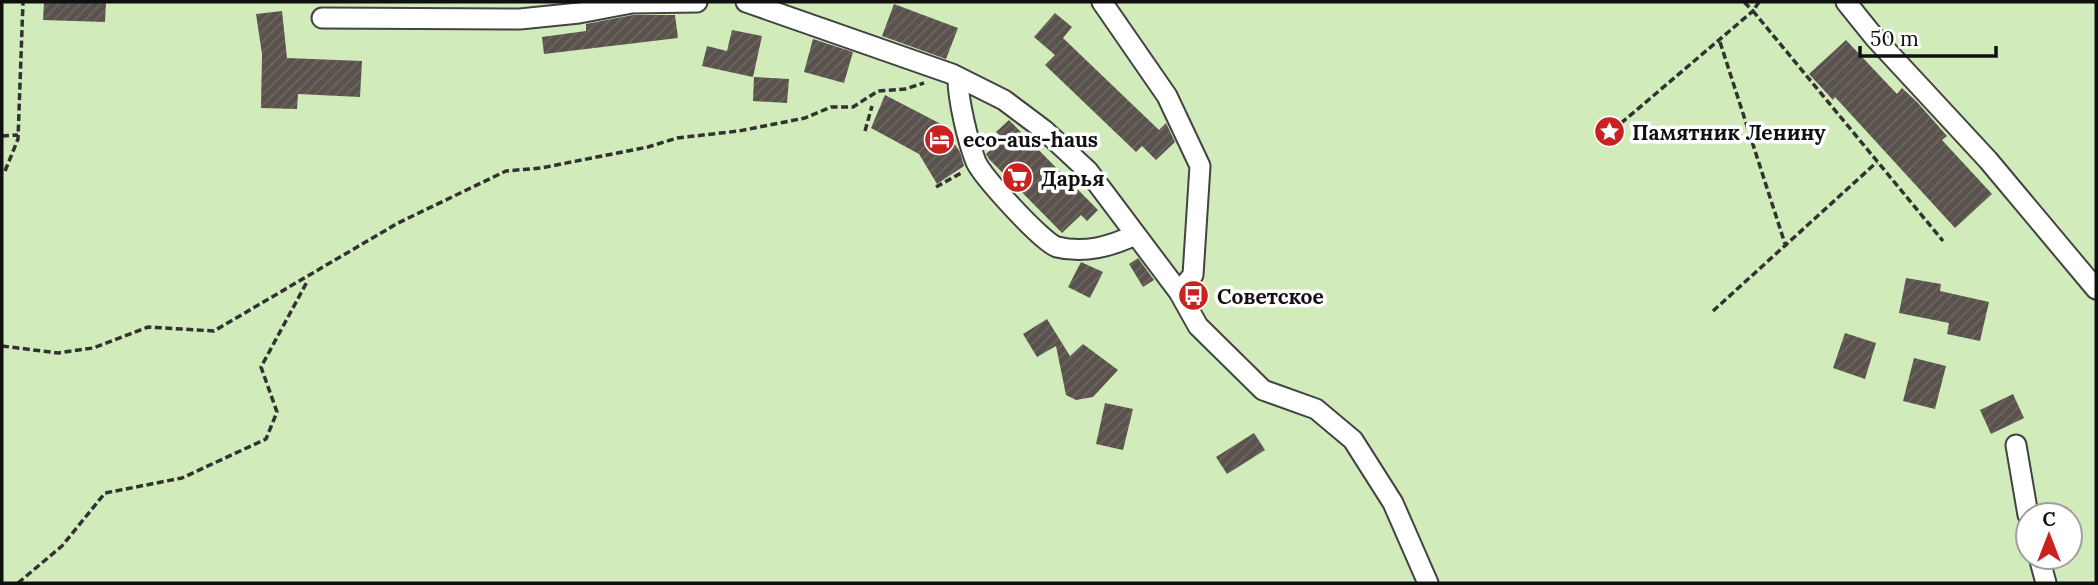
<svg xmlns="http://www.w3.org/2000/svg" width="2098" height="585" viewBox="0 0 2098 585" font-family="Lora,serif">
	<defs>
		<pattern id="building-hatch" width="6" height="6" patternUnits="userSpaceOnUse" patternTransform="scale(1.75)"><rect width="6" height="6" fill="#5a524c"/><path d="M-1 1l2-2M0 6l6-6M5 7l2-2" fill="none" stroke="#6d6661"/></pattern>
	</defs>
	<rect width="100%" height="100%" fill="#fffdf4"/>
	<path fill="#d1ecba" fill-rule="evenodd" d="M2 2H2096V583H2ZM2028 515H2070V557H2028Z"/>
	<path fill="url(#building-hatch)" d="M44 2H106L105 22 43 20Z
		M894 4 958 28 946 59 882 36Z
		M282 11 287 58 362 61 360 97 298 94 297 109 261 108 262 54 256 14Z
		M1055 13 1072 27 1063 38 1159 130 1166 123 1175 142 1156 160 1142 146 1136 152 1045 65 1055 55 1034 37Z
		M633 15H675L678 38 544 54 542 37 586 31V24Z
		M732 30 762 36 753 77 702 66 707 46 727 51Z
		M813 39 853 52 844 83 804 72Z
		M1846 40 1897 94 1902 88 1917 102 1947 136 1942 140 1992 194 1955 228 1835 97 1833 100 1809 74Z
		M754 77 789 79 787 103 753 101Z
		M885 95 941 124 960 152 964 166 937 184 919 154 871 128Z
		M1009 120 1098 210 1087 221 1081 215 1062 233 989 159 986 154 1003 138 996 132Z
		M1138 258 1154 280 1143 287 1129 264Z
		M1081 262 1103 272 1090 298 1068 287Z
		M1906 278 1941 284 1940 291 1989 302 1980 341 1947 334 1949 323 1899 313Z
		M1047 319 1070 356 1083 344 1118 370 1093 397 1076 400 1066 395 1056 346 1037 357 1023 334Z
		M1845 333 1876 343 1865 379 1833 368Z
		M1914 358 1946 366 1935 409 1903 401Z
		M2013 394 2024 418 1991 434 1980 410Z
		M1105 403 1133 409 1123 450 1096 444Z
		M1254 433 1265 450 1227 474 1216 457Z"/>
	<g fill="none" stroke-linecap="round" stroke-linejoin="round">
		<defs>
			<path id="minor" d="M746 2 952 74 1004 100 1044 130 1088 171 1179 292
				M1102 2 1167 96 1200 166 1193 275 1179 292 1198 326 1263 390 1316 409 1353 440 1393 503 1428 583
				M1846 2 1875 38 1988 160 2096 289
				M322 18 520 19 579 13 632 3 697 2
				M958 79C958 100 968 142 976 162 983 177 1042 242 1057 247 1085 254 1111 246 1135 235
				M2016 445 2028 515
				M2039 557 2046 583"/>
		</defs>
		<use href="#minor" stroke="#434343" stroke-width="23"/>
		<path stroke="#323232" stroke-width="3.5" stroke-dasharray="7 3.5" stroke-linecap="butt" d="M1759 2 1753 11 1943 241
			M1720 42 1786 247
			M1613 130 1753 11 1744 2
			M865 131 872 106
			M2 136 18 135
			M5 171 18 139 23 2
			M936 187 963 172
			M1713 311 1877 162
			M2 346 58 353 93 348 148 327 214 331 398 223 506 171 541 168 648 147 677 138 739 131 805 118 831 107H853L878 91 905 89 924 83
			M18 583 62 546 105 493 182 478 266 439 277 412 261 367 308 280"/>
		<use href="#minor" stroke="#fff" stroke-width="19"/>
	</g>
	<defs>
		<symbol id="sight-disc" viewBox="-11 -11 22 22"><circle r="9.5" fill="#c92220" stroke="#fff"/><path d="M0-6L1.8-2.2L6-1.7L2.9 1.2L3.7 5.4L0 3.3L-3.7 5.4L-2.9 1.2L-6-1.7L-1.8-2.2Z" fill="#fff"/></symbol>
		<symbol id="hotel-disc" viewBox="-11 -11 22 22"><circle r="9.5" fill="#c92220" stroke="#fff"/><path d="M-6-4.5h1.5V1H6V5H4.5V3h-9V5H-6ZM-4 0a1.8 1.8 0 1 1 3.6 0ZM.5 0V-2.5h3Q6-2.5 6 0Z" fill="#fff"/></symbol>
		<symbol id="supermarket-disc" viewBox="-11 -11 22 22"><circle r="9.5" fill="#c92220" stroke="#fff"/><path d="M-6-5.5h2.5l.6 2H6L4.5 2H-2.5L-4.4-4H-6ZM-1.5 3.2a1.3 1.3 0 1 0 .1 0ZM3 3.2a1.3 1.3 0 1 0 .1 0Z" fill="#fff"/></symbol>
		<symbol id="bus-disc" viewBox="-11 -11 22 22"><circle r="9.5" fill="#c92220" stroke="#fff"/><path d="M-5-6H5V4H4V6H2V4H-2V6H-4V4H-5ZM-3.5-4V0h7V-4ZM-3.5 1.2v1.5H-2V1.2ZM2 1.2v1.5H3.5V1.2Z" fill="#fff"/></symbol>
	</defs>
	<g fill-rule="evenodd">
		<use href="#sight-disc" x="1592" y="114" width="35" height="35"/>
		<use href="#hotel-disc" x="922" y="122" width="35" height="35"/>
		<use href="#supermarket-disc" x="1000" y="160" width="35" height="35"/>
		<use href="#bus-disc" x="1176" y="278" width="35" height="35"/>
	</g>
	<g text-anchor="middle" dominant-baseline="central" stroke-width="7" stroke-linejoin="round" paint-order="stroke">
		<g font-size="21" font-weight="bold" fill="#101010" stroke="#fff" text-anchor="start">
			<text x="1632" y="132">Памятник Ленину</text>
			<text x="963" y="139">eco-aus-haus</text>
			<text x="1041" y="178">Дарья</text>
			<text x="1217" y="296">Советское</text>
		</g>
	</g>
	<rect width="2098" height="585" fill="none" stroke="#101010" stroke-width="7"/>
	<g transform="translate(2049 536)"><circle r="33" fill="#ffffff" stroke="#9f9f9f" stroke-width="2"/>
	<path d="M0-5L12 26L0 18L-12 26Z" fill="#c92220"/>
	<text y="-10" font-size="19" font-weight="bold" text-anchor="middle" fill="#101010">С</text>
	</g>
	<path d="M1860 46v10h136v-10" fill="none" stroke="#101010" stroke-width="3.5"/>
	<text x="1870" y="46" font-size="21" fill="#101010" stroke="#ffffff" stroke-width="5" paint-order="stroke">50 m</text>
</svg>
